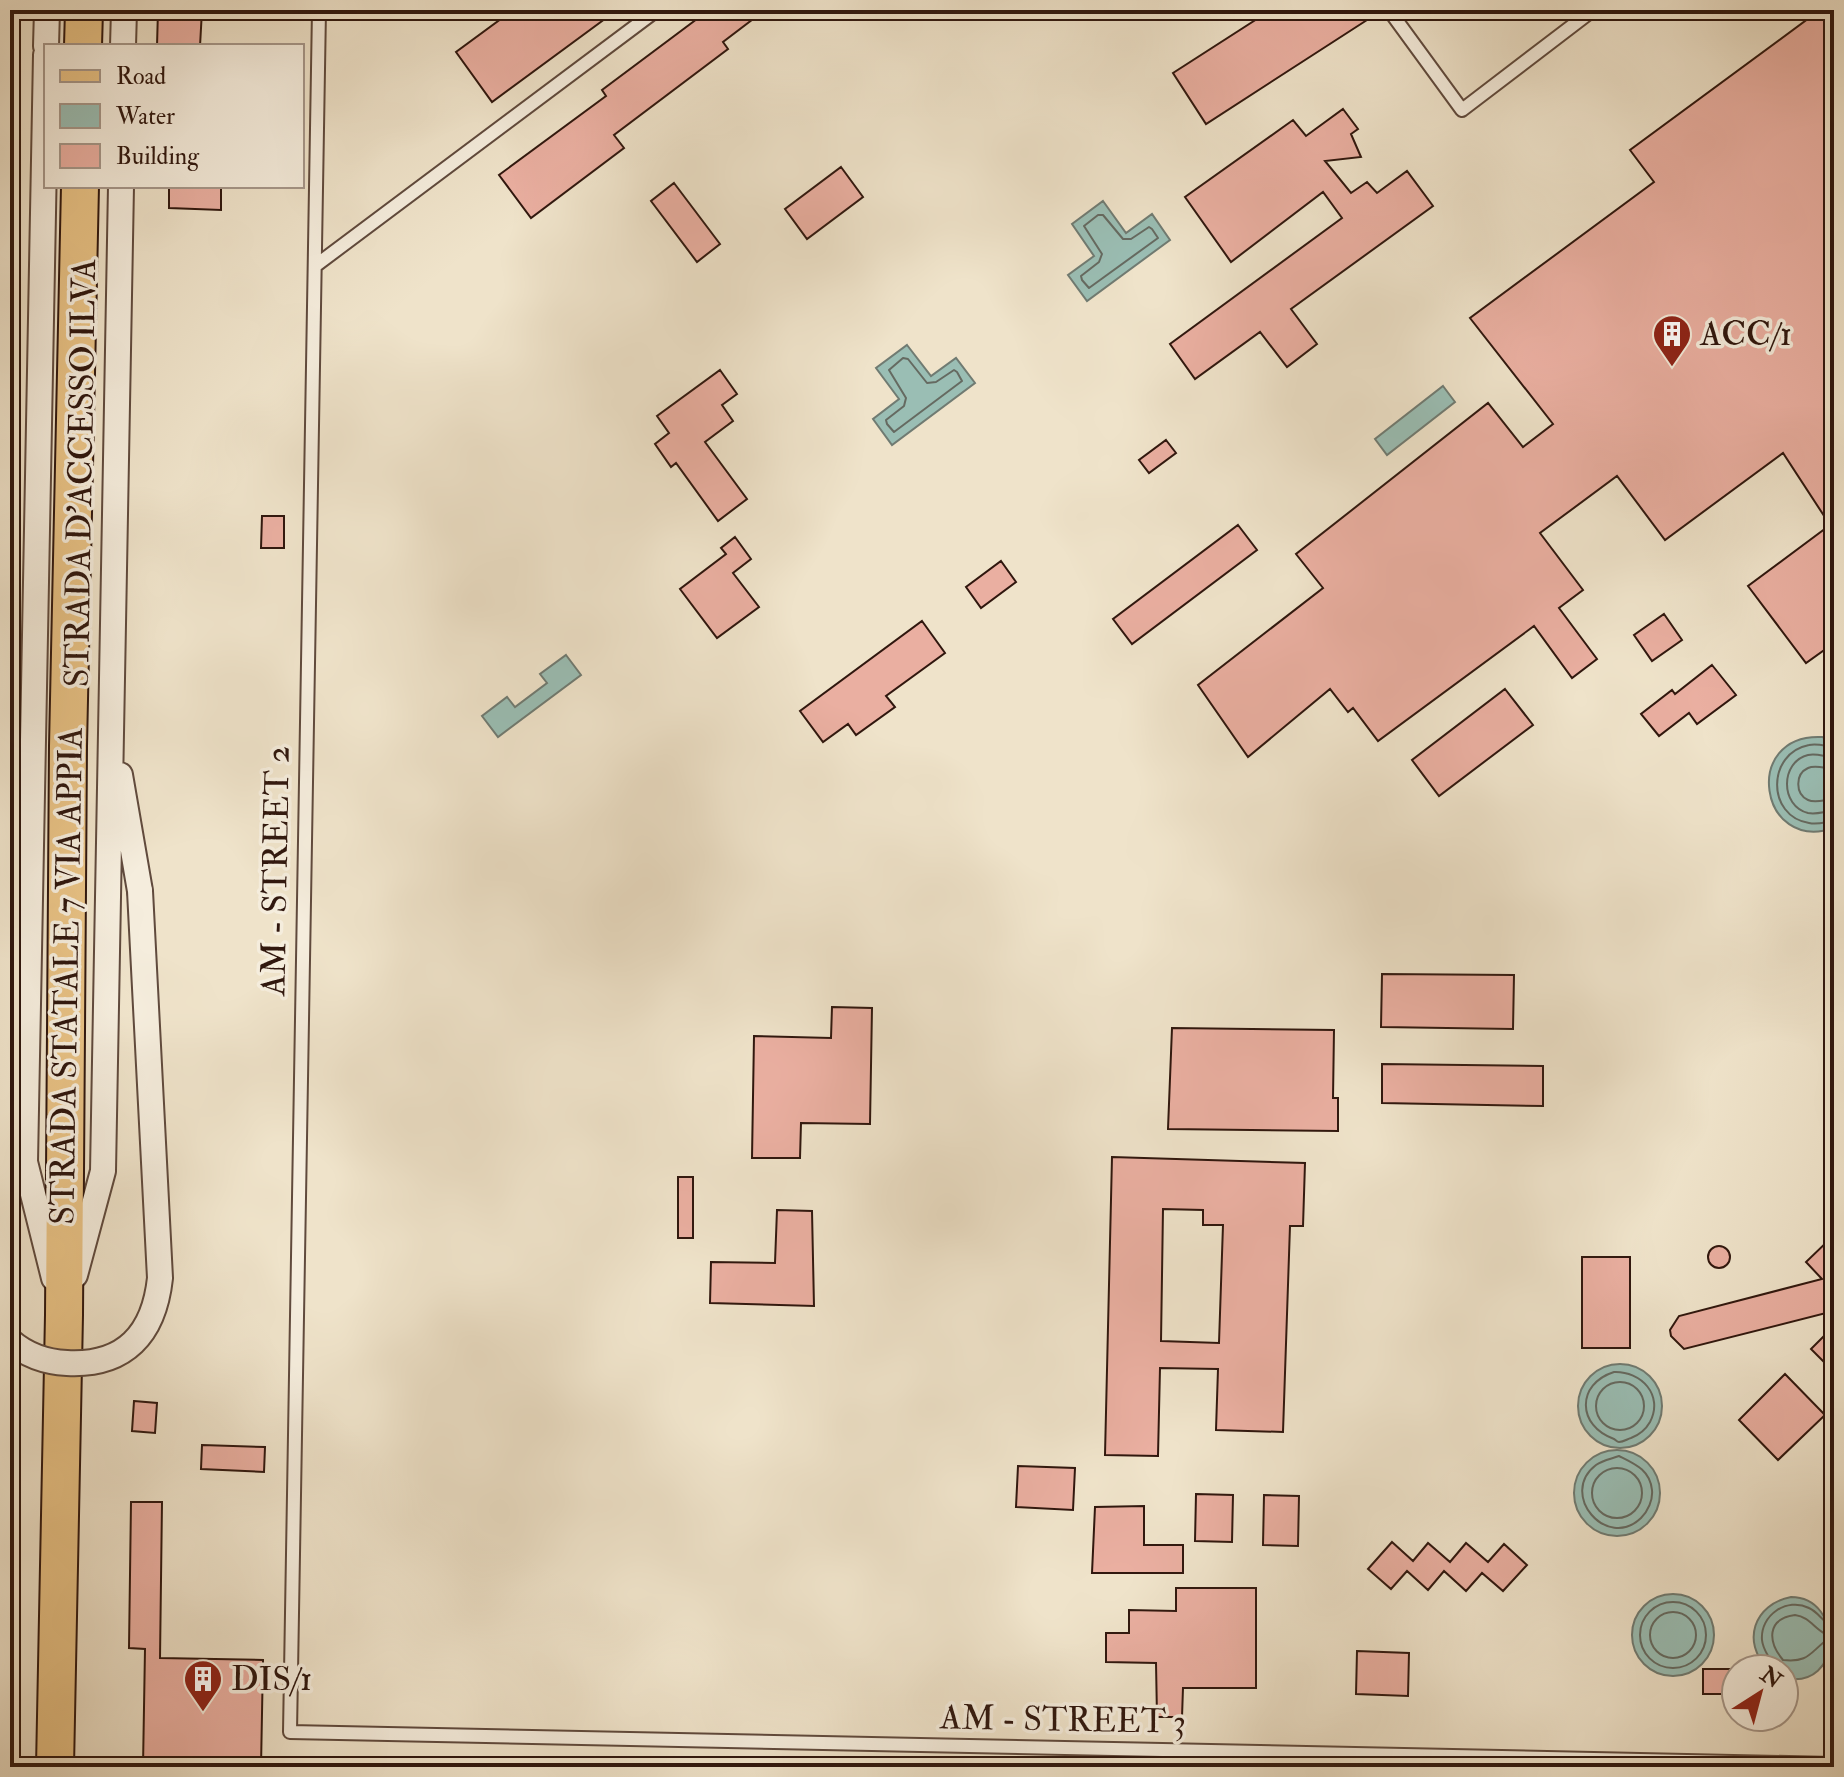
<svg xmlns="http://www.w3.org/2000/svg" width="1844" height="1777" viewBox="0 0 1844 1777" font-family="'IM FELL Double Pica',serif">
	<rect width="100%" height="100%" fill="#efe3ca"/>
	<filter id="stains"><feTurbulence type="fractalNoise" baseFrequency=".0025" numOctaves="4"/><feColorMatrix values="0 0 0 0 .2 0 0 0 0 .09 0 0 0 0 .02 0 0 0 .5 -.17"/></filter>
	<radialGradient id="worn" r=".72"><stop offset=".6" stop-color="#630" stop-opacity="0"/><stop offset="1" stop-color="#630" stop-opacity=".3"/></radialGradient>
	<path fill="#9abeb4" stroke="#707b72" stroke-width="2" d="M1103 201 1126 233 1152 214 1170 240 1087 301 1068 275 1094 256 1072 224Z
		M907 345 931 376 956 358 975 383 892 445 873 419 899 399 876 368Z
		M1443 386 1455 402 1387 455 1375 439Z
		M566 655 581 675 498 737 482 716 507 697 515 707 547 683 540 674Z
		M1822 737 1834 740V828C1759 854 1741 733 1822 737Z
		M1578 1406a42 42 0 1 1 84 0a42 42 0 1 1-84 0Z
		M1574 1493a43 43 0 1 1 86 0a43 43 0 1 1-86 0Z
		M1632 1635a41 41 0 1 1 82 0a41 41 0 1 1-82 0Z
		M1791 1597C1844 1597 1844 1691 1784 1678V1669H1768C1741 1642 1754 1604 1791 1597Z"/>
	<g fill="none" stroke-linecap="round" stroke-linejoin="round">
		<path stroke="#656a61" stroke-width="2" d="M1098 215H1103L1123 239H1131L1149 227 1152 229 1158 238 1089 288 1082 280 1081 276 1099 262 1102 254 1084 226Z
			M903 358 908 359 927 383 936 382 954 370 957 372 962 381 894 432 887 424 886 420 904 406 906 398 889 370Z
			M1834 747C1825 746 1817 743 1809 745 1767 753 1766 816 1809 823 1818 825 1825 822 1834 821
			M1834 757C1825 757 1817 753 1808 755 1780 762 1780 806 1808 813 1817 815 1825 811 1834 811
			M1834 769C1826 769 1816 764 1808 768 1795 774 1795 794 1808 800 1816 804 1826 799 1834 799
			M1614 1372C1641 1371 1664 1395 1650 1422 1646 1429 1639 1435 1631 1438 1627 1439 1624 1442 1619 1442 1617 1442 1616 1440 1614 1439 1577 1426 1576 1384 1614 1372Z
			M1596 1406a24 24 0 1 1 48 0a24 24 0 1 1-48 0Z
			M1619 1456C1635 1464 1650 1470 1652 1490 1653 1500 1648 1511 1641 1518 1607 1551 1558 1494 1596 1465 1603 1460 1611 1459 1619 1456Z
			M1592 1493a25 25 0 1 1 50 0a25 25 0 1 1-50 0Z
			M1640 1635a33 33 0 1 1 66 0a33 33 0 1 1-66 0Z
			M1650 1635a23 23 0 1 1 46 0a23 23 0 1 1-46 0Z
			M1795 1615C1810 1617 1814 1629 1827 1635L1828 1639C1810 1652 1809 1663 1783 1660 1768 1642 1766 1619 1795 1615Z
			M1773 1669C1772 1658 1763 1652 1762 1640 1760 1615 1787 1597 1809 1608 1820 1613 1823 1624 1834 1625"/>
	</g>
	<path fill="#eaafa1" stroke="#30170e" stroke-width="2" fill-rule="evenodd" d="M158 10H202L200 46H157Z
		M513 10H617L492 102 456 52Z
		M709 10H765L723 42 728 49 614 135 624 148 531 218 499 175 606 96 602 90Z
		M1271 10H1361L1367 20 1206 124 1173 73Z
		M1820 10 1834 29V643L1806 663 1748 586 1830 525 1783 453 1665 540 1617 476 1540 533 1583 590 1559 608 1597 659 1572 678 1534 626 1378 741 1353 708 1348 712 1330 689 1248 757 1198 685 1323 588 1296 554 1488 403 1523 447 1553 424 1470 318 1654 182 1630 150Z
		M1343 109 1358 129 1351 134 1361 157 1325 161 1351 193 1367 182 1377 193 1407 171 1433 206 1291 309 1317 344 1287 367 1260 332 1195 379 1170 344 1342 218 1323 192 1231 262 1185 197 1293 120 1306 136Z
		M841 167 863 197 807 239 785 209Z
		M674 183 720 244 697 262 651 201Z
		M169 186H221V210L169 208Z
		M720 370 737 394 722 405 733 421 705 442 747 499 718 521 676 463 671 467 655 444 669 433 657 416Z
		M1166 440 1176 453 1149 473 1139 460Z
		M262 516H284V548H261Z
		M1238 525 1257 550 1132 644 1113 619Z
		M735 537 751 559 733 573 759 607 717 638 680 589 726 554 721 548Z
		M1001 561 1016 582 981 608 966 587Z
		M1664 614 1682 640 1652 661 1634 635Z
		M922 621 945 653 886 696 895 707 856 735 848 724 823 742 800 711Z
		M1712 665 1736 695 1697 724 1689 713 1659 736 1641 714 1672 690 1675 694Z
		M1505 689 1533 725 1439 796 1412 760Z
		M1382 974 1514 975 1513 1029 1381 1027Z
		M832 1007 872 1008 870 1124 801 1123 800 1158H752L754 1036 831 1038Z
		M1172 1028 1334 1030 1333 1098H1338V1131L1168 1129Z
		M1382 1064 1543 1066V1106L1382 1103Z
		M1112 1157 1305 1163 1303 1226H1290L1283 1432 1216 1430 1218 1369 1160 1368 1158 1456 1105 1455ZM1163 1209 1203 1210V1225H1223L1219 1343 1161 1341Z
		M678 1177H693V1238H678Z
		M777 1210 812 1211 814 1306 710 1303 711 1262 775 1263Z
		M1834 1235V1311L1684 1349 1671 1336 1670 1330 1679 1316 1822 1279 1806 1262Z
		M1708 1257a11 11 0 1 1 22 0a11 11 0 1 1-22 0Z
		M1582 1257H1630V1348H1582Z
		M1834 1326V1372L1811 1349Z
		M1785 1374 1825 1415 1778 1460 1739 1420Z
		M134 1401 157 1403 155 1433 132 1431Z
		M202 1445 265 1447 264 1472 201 1469Z
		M1018 1466 1075 1468 1073 1510 1016 1507Z
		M1196 1494 1233 1495 1232 1542 1195 1541Z
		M1264 1495 1299 1496 1298 1546 1263 1545Z
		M131 1502H162L160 1658 263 1660 261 1767H143L145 1649 129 1648Z
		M1144 1506V1545H1183V1573H1092L1095 1507Z
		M1392 1542 1413 1561 1428 1543 1450 1562 1466 1543 1488 1562 1504 1544 1527 1565 1503 1591 1482 1573 1466 1591 1444 1571 1428 1590 1407 1571 1391 1589 1368 1569Z
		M1176 1588H1256V1688H1183L1182 1717H1157L1156 1663 1106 1662V1633H1129V1610L1176 1611Z
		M1357 1651 1409 1653 1408 1696 1356 1694Z
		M1703 1669H1736V1694H1703Z"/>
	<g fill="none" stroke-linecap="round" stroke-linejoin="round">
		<defs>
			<path id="service" d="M319 10 290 1732 1834 1764
				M1389 10 1462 110 1593 10
				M315 266 657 10"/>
			<path id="minor" d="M46 46 47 10
				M123 46 124 10
				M46 55 25 1162 54 1278
				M120 775 140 891
				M10 843 20 786
				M75 1275 103 1171 121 186"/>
			<path id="primary" d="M83 46 84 10
				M55 1767 64 1315 68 746 80 186"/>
		</defs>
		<use href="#service" stroke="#604a3d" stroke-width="16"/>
		<use href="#minor" stroke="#604a3d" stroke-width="28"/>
		<use href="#primary" stroke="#30170e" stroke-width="40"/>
		<use href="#service" stroke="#f5eddd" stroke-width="12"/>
		<use href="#minor" stroke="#f5eddd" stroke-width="24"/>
		<use href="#primary" stroke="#e8c285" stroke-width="36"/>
		<defs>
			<path id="minor-bridge" d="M10 1341C26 1355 46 1362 67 1363 125 1366 154 1334 160 1278L140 891"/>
		</defs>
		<use href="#minor-bridge" stroke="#604a3d" stroke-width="28" stroke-linecap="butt"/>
		<use href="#minor-bridge" stroke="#f5eddd" stroke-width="24"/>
	</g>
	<defs>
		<symbol id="building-pin" viewBox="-11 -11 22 30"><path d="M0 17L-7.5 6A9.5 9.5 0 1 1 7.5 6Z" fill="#8f2418" stroke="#f5eddd"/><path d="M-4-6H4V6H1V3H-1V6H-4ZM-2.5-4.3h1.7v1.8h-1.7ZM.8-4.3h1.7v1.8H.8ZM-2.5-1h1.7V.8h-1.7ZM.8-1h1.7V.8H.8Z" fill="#fff"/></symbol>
	</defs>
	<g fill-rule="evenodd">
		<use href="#building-pin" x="1650" y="312" width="44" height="60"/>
		<use href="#building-pin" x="181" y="1657" width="44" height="60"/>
	</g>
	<g text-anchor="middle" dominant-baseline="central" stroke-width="7" stroke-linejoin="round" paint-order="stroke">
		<g font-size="34" fill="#30170e" stroke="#f5eddd" text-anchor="start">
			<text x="1700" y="334">ACC/1</text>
			<text x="231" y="1679">DIS/1</text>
		</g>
		<g font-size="34" fill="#30170e" stroke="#f5eddd">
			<text transform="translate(81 473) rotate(-89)">STRADA D'ACCESSO ILVA</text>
			<text transform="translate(276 871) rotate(-89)">AM - STREET 2</text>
			<text transform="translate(67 976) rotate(-89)">STRADA STATALE 7 VIA APPIA</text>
			<text transform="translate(1063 1720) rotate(1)">AM - STREET 3</text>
		</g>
	</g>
	<rect width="1844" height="1777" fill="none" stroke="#efe3ca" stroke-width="40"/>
	<rect x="12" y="12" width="1820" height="1753" fill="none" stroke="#30170e" stroke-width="4"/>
	<rect x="20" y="20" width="1804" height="1737" fill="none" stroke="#30170e" stroke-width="2"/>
	<rect x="44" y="44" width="260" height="144" fill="#f5eddd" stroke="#a6978a" stroke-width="2"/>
	<rect x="60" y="70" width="40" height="12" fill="#e8c285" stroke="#a6978a" stroke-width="2"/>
	<text x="116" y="84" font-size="24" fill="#30170e">Road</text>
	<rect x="60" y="104" width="40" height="24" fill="#9abeb4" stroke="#a6978a" stroke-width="2"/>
	<text x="116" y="124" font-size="24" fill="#30170e">Water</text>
	<rect x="60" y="144" width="40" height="24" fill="#eaafa1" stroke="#a6978a" stroke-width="2"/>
	<text x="116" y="164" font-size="24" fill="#30170e">Building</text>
	<g transform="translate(1760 1693) rotate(36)"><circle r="38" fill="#f5eddd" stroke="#a6978a" stroke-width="2"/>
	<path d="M0-6L14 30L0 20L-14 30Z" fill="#8f2418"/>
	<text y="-12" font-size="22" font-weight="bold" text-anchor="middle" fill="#30170e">N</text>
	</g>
	<rect width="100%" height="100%" filter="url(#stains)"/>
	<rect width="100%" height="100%" fill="url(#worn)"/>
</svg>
